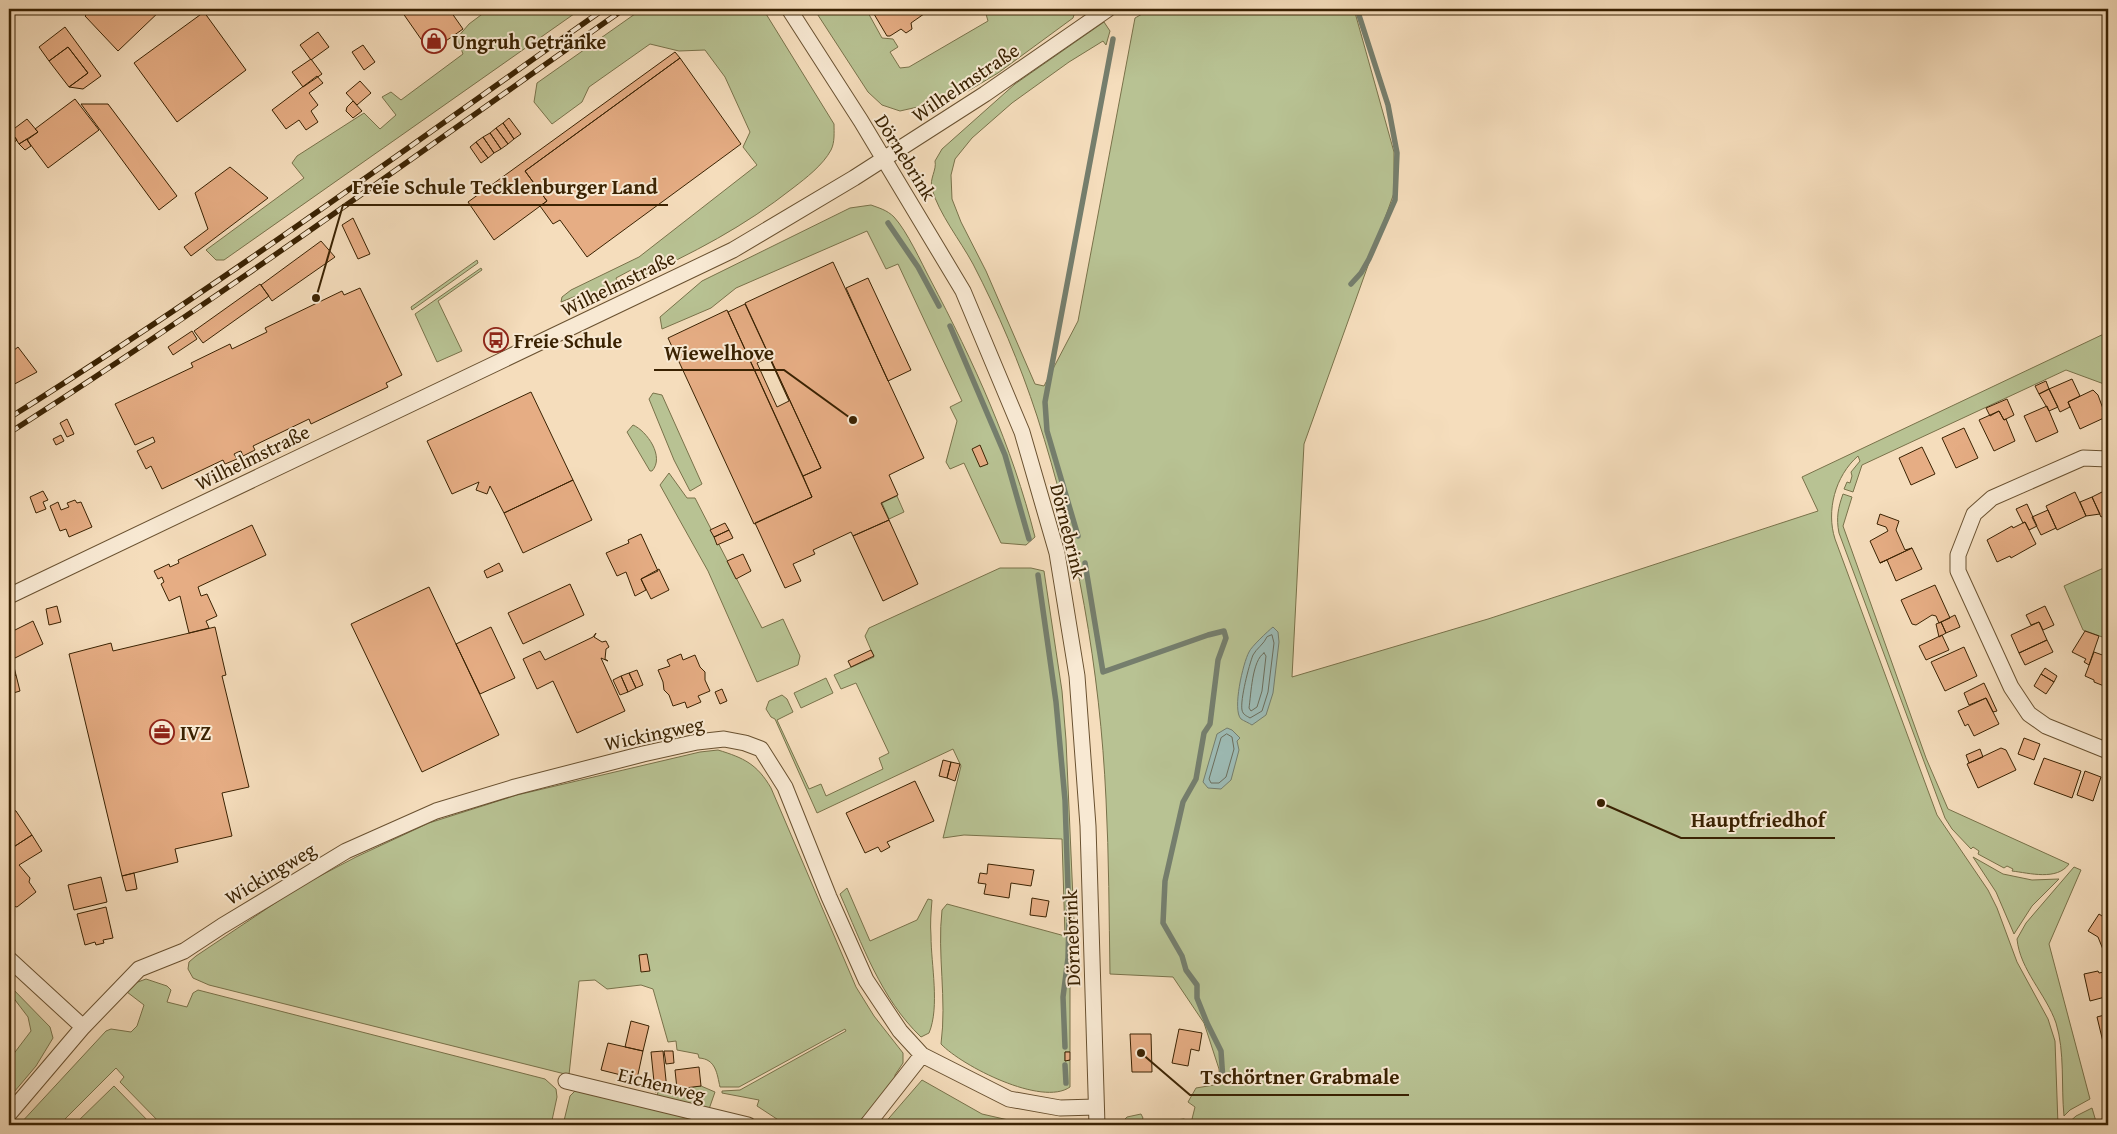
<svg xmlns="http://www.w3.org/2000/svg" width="2117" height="1134" viewBox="0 0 2117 1134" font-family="'Gentium Book Plus',serif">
	<rect width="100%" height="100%" fill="#f5ddbc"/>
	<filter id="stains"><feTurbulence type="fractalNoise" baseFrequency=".004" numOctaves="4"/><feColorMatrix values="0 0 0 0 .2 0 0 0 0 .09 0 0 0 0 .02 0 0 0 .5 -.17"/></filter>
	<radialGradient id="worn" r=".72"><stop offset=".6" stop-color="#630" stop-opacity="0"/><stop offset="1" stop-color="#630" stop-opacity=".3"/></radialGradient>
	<path fill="#b8c293" stroke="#79724a" d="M489 9H581L224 260H216L206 250 304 178 292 163 297 156 364 113 380 129 396 115 382 97 391 92 401 100 463 54 457 38 469 24Z
		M642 9H763L834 124C834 132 835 142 831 150 823 165 806 178 793 188 745 226 692 254 636 279L631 270 616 278 619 286 590 301 586 292 561 302 562 297 571 290 639 257 757 165 743 147 750 132 725 77 705 50 679 51 650 44 589 87 582 102 552 124 534 102 537 83Z
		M814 9H866L882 38 893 39 898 47 890 52 900 68 909 67 988 21 986 14 996 9H1076L1073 18 998 73 968 91 922 106 900 111 882 105 868 92Z
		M1151 9H1354L1394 152V193L1304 444 1292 677 1488 619 1818 511 1802 477 2108 332V382L2104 384 2066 370 1862 465 1853 492 1844 489 1847 482 1850 483 1852 476 1851 472 1860 461 1858 456C1835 476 1826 511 1835 539L1937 815 1988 890 1997 908 2017 962 2048 1019 2055 1041 2058 1125H1177L1176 1120 1184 1119 1191 1123 1195 1107 1188 1102 1196 1088 1220 1084 1219 1069 1204 1023 1173 977 1110 974C1109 916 1109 857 1106 799 1100 670 1077 540 1037 416 1020 364 998 312 973 264 960 240 939 214 932 189 929 179 937 170 935 161L942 149 1015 84 1104 22 1110 31 1106 45 1103 41 1069 62 1012 103 972 138 955 159 951 175 952 199 961 222 986 271 1035 384 1044 386 1078 321 1135 18Z
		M871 205C879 208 887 210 894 217 907 231 921 262 930 279 974 362 1012 446 1035 537L1026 545 1001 543 964 463 950 469 946 462 957 421 950 407 962 401 898 264 886 269 867 231 736 288 711 308 662 329 660 317 702 281 850 208Z
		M477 260 478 263 412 310 411 307Z
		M481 268 482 270 438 301 462 351 437 362 415 314Z
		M653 393 662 395 702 484 690 491 674 460 649 399Z
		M633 425C647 431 665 457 652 471H650L627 432Z
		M669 473 687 498H695L762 628 783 619 800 656 798 665 757 682 708 571 660 485Z
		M1843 494 1852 497 1843 526 1926 758 1948 809 2069 864C2057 881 2029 873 2012 871L2013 869 2007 866 2004 868 1978 854 1979 851 1973 847 1971 849 1952 829 1945 818 1839 533C1836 518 1838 508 1843 494Z
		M897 496 904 512 889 519 882 503Z
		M2108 566V639L2083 630 2064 586Z
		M1000 568H1031L1044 571 1062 691 1066 740 1074 922V947L1070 978V1052H1065V1061L1070 1060V1087C1042 1107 962 1066 941 1044 947 999 937 954 942 910L947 904 1065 936 1062 839 964 835 943 838 961 766 953 749 817 813 775 719 771 717 766 709 769 701 782 695 787 699 793 712 777 720 809 789 821 784 826 796 883 769 879 758 889 753 856 683 841 689 834 675 874 657 865 636 869 628Z
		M826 678 833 693 801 708 794 693Z
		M718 750C744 758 757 764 771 788L856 987 874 1016 903 1053V1063L895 1075V1079L874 1106 855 1125H786L757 1106 759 1100 722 1093V1091L740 1090 846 1031 845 1029 739 1087H720C717 1074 716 1059 699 1058L698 1054 677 1050 676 1041 668 1042 653 989 641 985 607 989 595 980 579 981 569 1075 209 985 193 978 188 969 189 962 196 956 299 887 356 857 429 823 517 795 700 752Z
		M1973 857 2003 874 2032 880 2059 879 2032 906 2014 934 1996 892Z
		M2074 867 2081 870 2049 944 2090 1099 2070 1110 2064 1116C2061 1086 2065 1052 2056 1023 2046 994 2020 970 2017 939L2026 923Z
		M847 888 870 941 917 920 928 899 932 900C931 912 930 924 931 936 931 964 940 1007 929 1033L921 1037C881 999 862 944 840 894Z
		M146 979 167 986 171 990 167 1002 187 1007 193 993 198 990 545 1079 556 1089 557 1097 551 1125H162L120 1082 124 1077 116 1068 59 1125H19L106 1031 111 1029 131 1032 137 1026 144 1005 127 992 135 983Z
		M9 985 50 1027 53 1038 36 1066 9 1098V1060L31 1031 28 1017 9 992Z
		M922 1080 982 1114 1030 1125H883Z
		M114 1086 152 1125H74Z
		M701 1086 715 1092 708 1112 657 1098 658 1091Z
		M576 1090H584L716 1125H563L570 1096Z
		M2092 1108 2097 1125H2066L2076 1116Z
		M1141 1114 1143 1118 1140 1125H1123V1121L1127 1117Z"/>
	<path fill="#9dbbb5" stroke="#757e6d" d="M1273 627 1278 632 1279 642 1273 693 1266 715 1252 725C1249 723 1244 721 1241 719 1232 710 1243 663 1249 652 1251 647 1268 631 1273 627Z
		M1227 728 1232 730 1240 738 1237 741 1239 750 1231 780 1221 789 1208 788 1203 782 1217 734Z"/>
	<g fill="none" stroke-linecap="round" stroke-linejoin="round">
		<path stroke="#6c6e5c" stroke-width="1" d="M1272 635 1274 643 1268 692 1262 711 1250 718C1247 716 1243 715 1242 710 1240 700 1249 665 1253 655 1256 649 1264 644 1267 637Z
			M1264 653 1266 656 1262 691 1257 707 1251 711 1249 708C1251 695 1252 660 1264 653Z
			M1227 734 1232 737 1234 749 1226 777 1219 783H1211L1209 779 1221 738Z"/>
		<path stroke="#757e6d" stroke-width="5.5" d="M1135 10 1136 9
			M888 223 918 267 939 306
			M1351 284 1361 273 1369 259 1395 200 1397 153 1388 105 1357 9
			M950 326 1005 455 1029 539
			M1078 536 1047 431 1045 402 1113 39
			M1085 563 1103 672 1208 635 1224 631 1226 638 1218 660 1210 724 1204 733 1196 779 1183 802 1165 881 1163 923 1182 956 1186 970 1197 985V998L1207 1023 1221 1051 1223 1081
			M1038 575 1056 702 1065 800 1069 919 1068 958 1063 997 1065 1047
			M1065 1065 1066 1083"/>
	</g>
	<path fill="#e6ad84" stroke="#3a2202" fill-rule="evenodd" d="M92 9H162L118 51 85 16Z
		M400 9H449L463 29 430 52Z
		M871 9H931L911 23 912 29 906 33 901 29 890 36H887Z
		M204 12 246 70 177 122 134 63Z
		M65 27 101 76 83 89 69 87 88 73 68 47 49 61 39 47Z
		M318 32 329 47 311 60 300 45Z
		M363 45 375 62 364 70 352 52Z
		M68 47 88 73 69 87 49 61Z
		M675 52 680 58 525 171 547 201 494 240 468 202Z
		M680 58 741 144 587 257 560 220 553 224 540 206 547 201 525 171Z
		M311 59 322 74 303 87 292 72Z
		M317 76 323 83 309 93 318 105 311 111 318 122 306 130 299 120 286 129 272 110Z
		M360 81 371 93 357 105 346 93Z
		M75 99 99 130 48 168 27 140 38 132 35 129Z
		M353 101 362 111 353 118 346 111 347 107Z
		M81 104H108L177 196 159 210Z
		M509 118 521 134 514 139 503 123Z
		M27 119 38 132 19 144 11 131Z
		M503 123 514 139 508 144 496 128Z
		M496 128 508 144 501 149 490 133Z
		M9 129 17 140 9 146Z
		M490 133 501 149 494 153 483 137Z
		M483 137 494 153 488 158 476 142Z
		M27 139 31 146 25 150 19 144Z
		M476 142 488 158 481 163 470 147Z
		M230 167 268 198 191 256 184 247 208 229 195 193Z
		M353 218 370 254 358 259 342 225Z
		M321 241 335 257 272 301 261 285Z
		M833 262 924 458 889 475 898 495 881 503 889 520 853 536 851 532 813 550 815 554 793 564 801 581 785 588 755 523 812 497 803 476 821 468 745 303Z
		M868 278 911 370 888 381 846 288Z
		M260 284 269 296 203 343 194 331Z
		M360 288 402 375 386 383 388 387 311 424 309 419 253 446 255 450 243 456 241 451 238 452 234 454 237 459 225 464 223 460 162 489 151 466 146 469 137 451 155 442 153 437 135 445 115 404 193 367 191 363 230 344 232 349 267 332 265 328 342 291 344 295Z
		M745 304 821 468 803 476 728 312ZM769 357 789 401 777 407 757 363Z
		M727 310 812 497 754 524 668 338Z
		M192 331 197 339 173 355 168 347Z
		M18 347 37 372 9 387V354Z
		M2072 379 2080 396 2068 402 2070 407 2060 412 2049 389Z
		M2046 381 2049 389 2039 394 2035 386Z
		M2049 389 2058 407 2049 411 2039 394Z
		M2093 390 2098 395 2106 417 2080 429 2068 402Z
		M531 392 573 480 504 513 490 486 487 494 476 490 479 482 452 494 427 441Z
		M2007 399 2014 415 2004 420 1999 411 1990 416 1986 408Z
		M2047 406 2058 432 2036 442 2024 416Z
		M1999 411 2004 420 2006 419 2015 441 1994 451 1979 420Z
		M67 419 74 434 67 437 60 423Z
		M1964 428 1978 458 1956 468 1942 438Z
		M61 435 64 441 56 445 53 439Z
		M980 445 988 464 980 467 972 449Z
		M1922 447 1935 474 1911 485 1899 458Z
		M573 480 592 520 523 553 504 513Z
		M2108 489V514L2101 517 2092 497Z
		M43 491 48 500 43 502 46 509 36 513 30 497Z
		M2075 492 2086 516 2057 530 2046 506Z
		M2092 497 2100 514 2086 516 2080 502Z
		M75 500 77 503 81 502 92 527 69 537 66 529 60 531 50 506 58 502 61 510 69 507 67 503Z
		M2027 504 2037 526 2029 530 2025 522 2023 523 2016 509Z
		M2048 510 2056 528 2041 535 2032 517Z
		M1880 514 1899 521 1896 530 1905 550 1912 548 1880 563 1870 541 1888 531 1886 527 1877 524Z
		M889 520 918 584 883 601 853 536Z
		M2025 522 2036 544 2011 558 2010 556 1997 562 1987 540 2012 526 2013 528Z
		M725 523 729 530 714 537 710 530Z
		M252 525 266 555 198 587 201 596 207 594 217 616 206 621 209 628 189 633 180 596 169 601 161 584 164 582 162 577 158 579 154 571 169 564 170 567 179 563 178 560Z
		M729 530 733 538 717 545 714 537Z
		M641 534 658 571 641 579 646 590 635 596 626 572 617 576 606 553 629 543 628 540Z
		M1912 548 1922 569 1896 581 1887 560 1880 563Z
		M743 554 751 571 736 579 727 561Z
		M499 563 503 571 487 578 484 571Z
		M659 569 669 590 651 599 641 579Z
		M570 584 584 615 523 644 508 613Z
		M1935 585 1950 618 1939 623 1936 616 1932 615 1916 625 1912 624 1901 600Z
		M429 587 499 735 422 772 351 624Z
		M57 606 61 622 49 625 46 609Z
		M2045 606 2054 625 2043 630 2039 622 2031 625 2026 615Z
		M1955 615 1960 627 1946 633 1941 622Z
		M33 621 43 644 15 658 9 644V633Z
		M1941 622 1946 633 1939 637 1936 624Z
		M2039 622 2047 640 2019 653 2011 635Z
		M215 627 226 675 222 676 249 787 222 793 232 836 175 849 178 862 122 876 69 654 111 643 113 651Z
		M491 627 515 678 480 694 456 644Z
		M2085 631 2099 636 2089 665 2084 662 2086 659 2072 652Z
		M596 633 594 637 602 642 606 641 609 647 606 649 605 659 608 661 601 658 625 711 577 733 553 681 537 689 523 659 540 651 545 660 593 637Z
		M1942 635 1949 650 1926 660 1919 646Z
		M2047 640 2053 652 2025 665 2019 653Z
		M1964 647 1977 676 1945 691 1931 662Z
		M871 650 874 656 851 667 848 661Z
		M2094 652 2108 657V685L2105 684 2104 686 2094 682V680L2085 676Z
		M681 654 683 660 695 655 700 667 705 672V680L710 691 698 696 701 702 687 708 685 702 673 706 669 695 664 690 663 682 658 670 670 666 667 660Z
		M12 659 16 675 9 677V660Z
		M2045 668 2057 676 2054 682 2041 674Z
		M637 670 643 685 636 688 629 673Z
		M629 673 636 688 628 692 621 676Z
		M2041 674 2054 682 2046 694 2034 686Z
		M16 675 20 691 10 694 9 677Z
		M621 676 628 692 620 695 613 680Z
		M1984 683 1997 711 1993 712 1986 698 1969 705 1964 693Z
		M722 689 727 701 720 704 715 692Z
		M1986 698 1999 724 1974 736 1968 724 1965 726 1958 711Z
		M9 726 13 741 9 742Z
		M2024 738 2040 744 2034 760 2018 754Z
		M2001 748 2006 750 2016 770 1978 788 1967 764Z
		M1980 749 1983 757 1969 763 1966 755Z
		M2044 758 2081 771 2072 798 2034 784Z
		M943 760 951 762 947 778 939 776Z
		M951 762 960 764 955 781 947 778Z
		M2085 771 2101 777 2093 801 2077 795Z
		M915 781 934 821 887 842 890 847 881 852 878 847 865 853 846 813Z
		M9 808 16 811 32 835 9 850Z
		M32 835 42 851 19 865 30 878 29 882 36 892 17 907 9 905V850Z
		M988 864 1034 870 1031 886 1011 883 1009 898 984 894 986 884 978 883 980 873 987 874Z
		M134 873 137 889 126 891 122 876Z
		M101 877 107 902 74 910 68 885Z
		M1032 898 1049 901 1046 917 1030 915Z
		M106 907 113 938 103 940 104 943 96 945 95 942 85 945 77 914Z
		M2099 914 2108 920V951L2104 952 2098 937 2088 931Z
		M647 954 650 971 641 972 639 955Z
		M2098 971 2099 973 2108 971V994L2104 995 2105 997 2090 1001 2084 974Z
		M2108 1014V1041L2103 1042 2097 1017Z
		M631 1021 649 1026 643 1051 625 1047Z
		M1179 1029 1202 1033 1199 1051 1191 1049 1188 1066 1172 1063Z
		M1130 1034H1151L1152 1072H1132Z
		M608 1043 643 1051 637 1079 601 1070Z
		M663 1051 667 1090 655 1092 651 1052Z
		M664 1051H673L674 1063 666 1064Z
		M1065 1052H1070V1060L1065 1061Z
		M699 1067 701 1086 677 1089 675 1070Z"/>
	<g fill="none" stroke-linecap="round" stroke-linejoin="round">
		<defs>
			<path id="minor" d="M789 9 861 121 963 291 1022 432 1057 553 1077 676 1088 826 1097 1125
				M2108 459 2083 458 1992 498 1974 514 1958 555V571L2011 687 2029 714 2046 726 2108 751
				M9 596 733 250 854 178 985 94 1108 9
				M9 959 83 1027
				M566 1081 748 1125
				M9 1114 83 1027 139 969 184 951 222 926 346 851 436 811 515 787 643 754 697 742 724 739 745 743 761 749 785 787 829 897 866 980 900 1031 922 1055 1009 1099 1060 1108 1096 1107
				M867 1125 922 1055"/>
		</defs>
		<use href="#minor" stroke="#695130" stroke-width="17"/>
		<use href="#minor" stroke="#f8e9d3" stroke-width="15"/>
		<defs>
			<path id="rail" d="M9 418C213 290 407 148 604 9
				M9 433C219 299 420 152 624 9"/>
		</defs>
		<use href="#rail" stroke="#3a2202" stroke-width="5.5"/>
		<use href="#rail" stroke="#f8e9d3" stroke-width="4" stroke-dasharray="11" stroke-linecap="butt"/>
	</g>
	<defs>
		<symbol id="shop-ring" viewBox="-11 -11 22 22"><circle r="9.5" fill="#f8e9d3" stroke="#8f2418" stroke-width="1.5"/><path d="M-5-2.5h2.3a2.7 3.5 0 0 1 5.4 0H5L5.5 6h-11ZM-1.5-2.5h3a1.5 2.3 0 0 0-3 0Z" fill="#8f2418"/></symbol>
		<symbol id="bus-ring" viewBox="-11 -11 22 22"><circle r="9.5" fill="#f8e9d3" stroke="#8f2418" stroke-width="1.5"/><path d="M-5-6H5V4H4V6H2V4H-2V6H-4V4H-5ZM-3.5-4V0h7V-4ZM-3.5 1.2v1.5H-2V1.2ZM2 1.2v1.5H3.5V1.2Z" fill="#8f2418"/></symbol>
		<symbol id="office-ring" viewBox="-11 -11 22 22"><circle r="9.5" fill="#f8e9d3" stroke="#8f2418" stroke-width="1.5"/><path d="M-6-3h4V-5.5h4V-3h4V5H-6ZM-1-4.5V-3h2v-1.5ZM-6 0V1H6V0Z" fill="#8f2418"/></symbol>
	</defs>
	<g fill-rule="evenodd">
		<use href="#shop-ring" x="420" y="27" width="28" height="28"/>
		<use href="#bus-ring" x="482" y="326" width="28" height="28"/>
		<use href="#office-ring" x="148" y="718" width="28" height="28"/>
	</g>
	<g text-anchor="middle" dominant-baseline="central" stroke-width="4" stroke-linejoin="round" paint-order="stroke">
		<g font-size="20" font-weight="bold" fill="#3a2202" stroke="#f8e9d3" text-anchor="start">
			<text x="452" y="41">Ungruh Getränke</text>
			<text x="514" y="340">Freie Schule</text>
			<text x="180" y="732">IVZ</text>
		</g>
		<g font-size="20" fill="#3a2202" stroke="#f8e9d3">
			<text transform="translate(965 82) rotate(-34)">Wilhelmstraße</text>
			<text transform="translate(906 157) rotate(58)">Dörnebrink</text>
			<text transform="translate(618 283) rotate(-26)">Wilhelmstraße</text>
			<text transform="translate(252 457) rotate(-26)">Wilhelmstraße</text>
			<text transform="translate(1069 531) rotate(76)">Dörnebrink</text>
			<text transform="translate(654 733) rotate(-12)">Wickingweg</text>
			<text transform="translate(270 873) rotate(-31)">Wickingweg</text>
			<text transform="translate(1071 938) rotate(-92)">Dörnebrink</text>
			<text transform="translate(662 1084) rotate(14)">Eichenweg</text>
		</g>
	</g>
	<path fill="none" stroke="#3a2202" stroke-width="2" d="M316 298L343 205H668M853 420L784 370H654M1601 803L1681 838H1835M1141 1053L1190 1095H1409"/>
	<g fill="#3a2202" stroke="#f8e9d3" stroke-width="2">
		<circle cx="316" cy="298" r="5"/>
		<circle cx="853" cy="420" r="5"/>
		<circle cx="1601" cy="803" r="5"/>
		<circle cx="1141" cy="1053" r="5"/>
	</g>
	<g font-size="21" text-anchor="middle" font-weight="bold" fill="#3a2202" stroke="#f8e9d3" stroke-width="4" stroke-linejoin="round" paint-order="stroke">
		<text x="505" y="194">Freie Schule Tecklenburger Land</text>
		<text x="719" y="360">Wiewelhove</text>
		<text x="1758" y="827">Hauptfriedhof</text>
		<text x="1300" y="1084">Tschörtner Grabmale</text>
	</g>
	<rect width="2117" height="1134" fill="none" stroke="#f5ddbc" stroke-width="30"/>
	<rect x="10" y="10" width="2097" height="1114" fill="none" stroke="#3a2202" stroke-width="2.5"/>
	<rect x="15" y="15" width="2087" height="1104" fill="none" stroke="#3a2202"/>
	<rect width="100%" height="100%" filter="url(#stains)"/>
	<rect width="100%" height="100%" fill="url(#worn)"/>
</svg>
